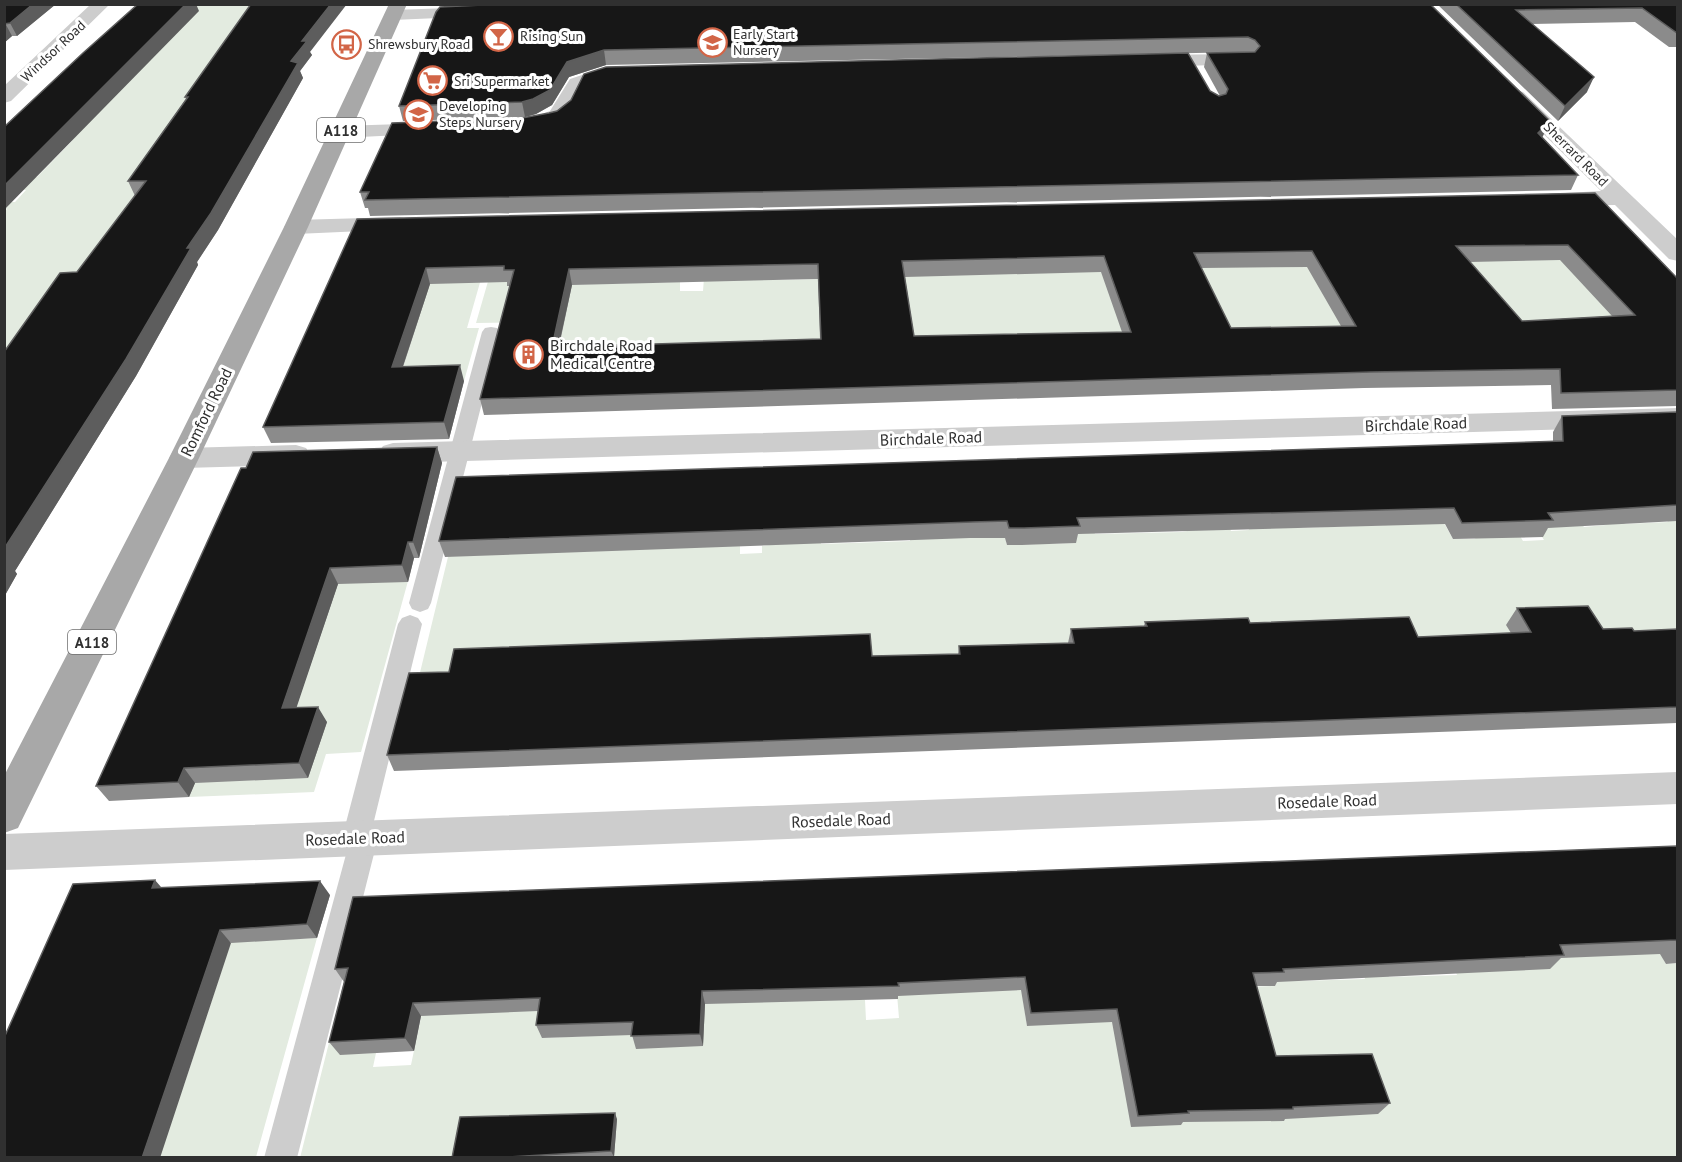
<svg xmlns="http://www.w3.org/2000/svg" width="1682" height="1162" viewBox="0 0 1682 1162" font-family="'PT Sans',sans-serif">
	<rect width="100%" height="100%" fill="#fff"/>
	<path fill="#e3ebe0" d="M179 4 281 5 172 145 5 374 4 212 7 209H5V202H15L26 190 9 189 21 177H37L71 142Z
		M1182 253 1445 260 1561 258 1626 330 1618 375 551 383 564 322 476 323 491 271 508 282V286L680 282V291H703L704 278 782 280 902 277Z
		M483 272 467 328H479L464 381 428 383 400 376 431 277Z
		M1643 490 1677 506V645L1520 648 416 689 455 528 740 520V554L762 553V546L821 538V544L910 541 911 534 979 538 999 512 1007 545 1076 543 1068 510 1093 528 1095 534 1182 532 1228 524 1231 531 1249 530 1247 524 1296 522 1299 528 1444 523 1453 539H1474L1511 521 1523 541 1544 540 1514 493 1576 517 1584 527 1606 525 1581 491H1600L1625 524 1668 522Z
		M271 580 408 581 361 752 326 754 314 792 189 797 223 708 297 705 311 660Z
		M245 899 293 939 317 938 256 1157H159L142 1088 184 1085Z
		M1646 927 1666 964 1677 963V1157H602H614L617 1119 457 1157 300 1158 344 983 340 1054 376 1053 373 1067 411 1065 429 979 551 974 542 1038 616 1035 706 967 865 1000 866 1020 899 1018 894 959 1016 954 1027 1026 1245 987 1275 986 1287 943 1300 981 1365 979 1352 939 1374 938 1389 977 1457 975 1442 936Z"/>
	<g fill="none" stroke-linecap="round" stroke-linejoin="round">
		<path fill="#cdcdcd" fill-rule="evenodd" d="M491 327 497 328 500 332 431 603 428 609 420 612 412 609 409 603 482 332 485 328Z
			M410 615 418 618 422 624 372 829 378 838 297 1158H264L348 847 342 838 398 624 402 618Z"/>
		<path fill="#cdcdcd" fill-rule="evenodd" d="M91 4H110L11 101 4 103V86Z
			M478 7 484 8 487 12 484 16 393 20 387 19 384 15 387 11 393 10Z
			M1244 54 1251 56 1254 60 1251 64 1146 67 1139 65 1136 61 1139 57 1146 55Z
			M624 66 631 68 634 72 631 76 608 79 585 87 565 120 531 130 524 128 521 124 524 120 550 111 570 79 606 67Z
			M1516 90 1523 92 1678 240V261L1669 259 1615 205 1555 206 1547 204 1544 199 1547 194 1601 191 1509 100 1506 96 1509 92Z
			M434 123 441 125 444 129 441 133 340 138 333 136 329 132 333 128 340 126Z
			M400 217 408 219 412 224 408 229 296 234 288 232 284 227 288 222 296 220Z
			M1678 408V426L393 463 383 460 378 453 383 446 393 443Z
			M296 445 306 448 311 455 306 462 296 465 184 468 173 465 169 458 173 451 184 448Z
			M1678 772V804L4 870V834Z"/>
		<path fill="#a8a8a8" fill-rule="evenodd" d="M389 4H407L308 227 199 458 18 828 4 833V776L169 458 284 227Z"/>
	</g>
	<path fill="#8b8b8b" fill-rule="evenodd" d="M4 4H56L17 36H12L4 43Z
		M448 4H475L448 6Z
		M504 4H1430L1543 136 1542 137 1578 175 1571 190 370 216 368 208H365L360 192 1210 91 1220 96 1204 67 1207 53 1244 52 606 65 569 77 552 105 536 114 525 117 403 121 399 106Z
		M1437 4H1677V47H1669L1635 22 1532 24 1587 92 1558 121Z
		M310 52 312 55 300 71 303 78 218 230 197 262 198 265 136 376 15 571 17 574 4 597V352L77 272 135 196 128 181 186 99 185 97Z
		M1595 193 1677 278V406L1552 409 1551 385 1364 388 484 415 480 399 510 286H507V282L430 284 403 367 464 381 449 439 271 443 263 427 357 219ZM1560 260 1612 316 1522 321 1470 262ZM1307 267 1341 326 1231 328 1201 268ZM1101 272 1122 332 914 336 905 277ZM818 279 820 339 559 347 572 285Z
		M1677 412V521L1548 528 1543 537 1453 539 1445 524 1078 534 1076 543 1022 545H1007L1005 538H970L445 557 439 541 1553 441V432L1562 416Z
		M437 447 442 463 419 558H414L408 582 338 584 296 707 327 722 308 778 195 783 189 797 109 801 96 786Z
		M1517 608 1603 629 1634 631 1677 629V723L394 771 387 755 449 672 872 656 958 654 959 646 1068 643 1071 629 1144 626 1145 622 1250 623 1418 637 1511 633 1506 625Z
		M1677 846V963L1666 964 1660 954 1561 958 1550 969 1277 982 1275 986H1256L1276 1056 1390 1103 1378 1114 1285 1119 1284 1121 1183 1122 1181 1125 1131 1127 1112 1022 1027 1026 1021 990 898 996V999L705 1004 703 1046 636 1049 632 1035 542 1038 536 1025 538 1011 421 1016 414 1051 340 1055 329 1042 344 982 335 969Z
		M161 887 330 895 317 938 231 943Z
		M617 1119 614 1157 452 1158Z"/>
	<path fill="#5d5d5d" d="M33 4H56L17 36 10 23Z
		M186 4H196L199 11 4 210V186Z
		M331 4H347L310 52 312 55 300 71 303 78 218 230 197 262 198 265 136 376 15 571 17 574 4 597V549L187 248 302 41Z
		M5 23 12 36 4 43V24Z
		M604 50 606 65 569 77 552 105 536 114 525 117 522 102 567 62Z
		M1594 77 1587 92 1558 121 1565 106Z
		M1550 121 1543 136 1531 148 1538 133Z
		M426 268 430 284 397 384 392 367Z
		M569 269 572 285 555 363 552 347Z
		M460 365 464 381 449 439 444 422Z
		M437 447 442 463 419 558 413 542Z
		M408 542 414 558 408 582 402 565Z
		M330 568 338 584 291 724 282 708Z
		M318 707 327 722 308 778 299 763Z
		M184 768 195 783 189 797 178 782Z
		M155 880 167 894 152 888Z
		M320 881 330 895 317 938 307 924Z
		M220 930 231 943 160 1158H142Z
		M702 991 705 1004 703 1046 700 1034Z
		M413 1003 421 1016 414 1051 405 1038Z
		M615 1113 617 1119 614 1157 611 1151Z"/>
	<path fill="#171717" stroke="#5d5d5d" stroke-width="1.5" fill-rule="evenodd" d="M4 4H33L10 23 4 24Z
		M138 4H186L4 186V127L83 53Z
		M251 4H331L302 41H307L291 61 298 63 211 213 187 248H191L126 359 4 549V352L60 273 77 272 146 181H128L188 97H185Z
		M504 4H1430L1550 121 1538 133 1578 175 365 200 369 192H360L392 123 522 118 549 113 557 111 571 100 584 74 606 67 1188 53 1210 91 1219 96 1226 94 1228 89 1207 53 1255 52 1260 46 1255 40 1248 37 604 50 567 62 550 90 533 99 522 102 399 106 436 12 440 7Z
		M1456 4H1677V33L1642 8 1516 10 1594 77 1565 106Z
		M1595 193 1677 278V390L1561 393 1560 369 1371 372 480 399 514 270H504V266L426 268 392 367 460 365 444 422 263 427 357 219ZM1568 245 1635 315 1522 321 1456 246ZM1312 251 1356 326 1231 328 1194 253ZM1104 256 1131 332 914 336 902 261ZM818 264 821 339 552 347 569 269Z
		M1677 412V505L1548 513 1553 520 1462 523 1454 508 1077 518 1080 526 1024 528H1009L1007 521 972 522 439 541 456 477 1563 441 1562 416Z
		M437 447 413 542H408L402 565 330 568 282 708 318 707 299 763 184 768 178 782 96 786 241 468H246L253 452Z
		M1588 606 1603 629 1632 628 1634 631 1677 629V707L387 755 409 673 449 672 454 649 870 634 872 656 960 654 959 646 1074 643 1071 629 1147 626 1145 622 1248 618 1250 623 1409 617 1418 637 1531 632 1517 608Z
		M1677 846V942L1676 940 1560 945 1564 955 1283 969 1284 972 1253 973 1276 1056 1372 1054 1390 1103 1293 1107V1109L1188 1111 1189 1113 1138 1116 1117 1009 1031 1013 1025 977 898 983 899 986 702 991 700 1034 631 1036 633 1022 536 1025 540 998 413 1003 405 1038 329 1042 348 968 335 969 353 897Z
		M155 880 152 888 320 881 307 924 220 930 142 1158H4V1038L73 884Z
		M615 1113 611 1151 492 1158H452L460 1117Z"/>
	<defs>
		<symbol id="bar-ring" viewBox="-11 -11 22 22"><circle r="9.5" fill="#fff" stroke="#d26547" stroke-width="1.5"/><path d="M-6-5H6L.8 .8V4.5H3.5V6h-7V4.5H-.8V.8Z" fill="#d26547"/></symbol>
		<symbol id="school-ring" viewBox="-11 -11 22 22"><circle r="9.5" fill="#fff" stroke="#d26547" stroke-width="1.5"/><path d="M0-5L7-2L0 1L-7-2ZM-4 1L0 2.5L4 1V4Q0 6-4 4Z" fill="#d26547"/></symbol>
		<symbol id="bus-ring" viewBox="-11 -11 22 22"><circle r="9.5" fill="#fff" stroke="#d26547" stroke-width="1.5"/><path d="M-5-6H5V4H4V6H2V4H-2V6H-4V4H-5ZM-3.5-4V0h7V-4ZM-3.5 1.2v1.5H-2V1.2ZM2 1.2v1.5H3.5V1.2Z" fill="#d26547"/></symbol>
		<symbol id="supermarket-ring" viewBox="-11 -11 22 22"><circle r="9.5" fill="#fff" stroke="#d26547" stroke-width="1.5"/><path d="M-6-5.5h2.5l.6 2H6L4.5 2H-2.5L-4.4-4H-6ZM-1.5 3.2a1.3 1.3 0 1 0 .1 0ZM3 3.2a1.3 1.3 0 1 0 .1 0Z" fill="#d26547"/></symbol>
		<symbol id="building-ring" viewBox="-11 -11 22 22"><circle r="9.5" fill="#fff" stroke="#d26547" stroke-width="1.5"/><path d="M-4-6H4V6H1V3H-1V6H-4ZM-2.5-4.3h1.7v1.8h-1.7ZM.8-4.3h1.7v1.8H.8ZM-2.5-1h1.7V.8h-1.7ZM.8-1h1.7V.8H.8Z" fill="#d26547"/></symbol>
	</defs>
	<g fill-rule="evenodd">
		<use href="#bar-ring" x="482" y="20" width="33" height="33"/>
		<use href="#school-ring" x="696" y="26" width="33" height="33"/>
		<use href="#bus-ring" x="330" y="28" width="33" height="33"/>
		<use href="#supermarket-ring" x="416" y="64" width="33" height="33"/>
		<use href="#school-ring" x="402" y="98" width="33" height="33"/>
		<use href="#building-ring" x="512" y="338" width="33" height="33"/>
	</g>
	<g text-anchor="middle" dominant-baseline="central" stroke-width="6" stroke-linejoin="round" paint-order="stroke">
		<g font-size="14" fill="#303030" stroke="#fff" text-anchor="start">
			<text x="733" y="34">Early Start<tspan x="733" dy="16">Nursery</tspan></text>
			<text x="520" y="36">Rising Sun</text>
			<text x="368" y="44">Shrewsbury Road</text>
			<text x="454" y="81">Sri Supermarket</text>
			<text x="439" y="106">Developing<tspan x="439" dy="16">Steps Nursery</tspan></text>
		</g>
		<g font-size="14" fill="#303030" stroke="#fff">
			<text transform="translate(53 51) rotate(-43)">Windsor Road</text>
			<text transform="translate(1576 154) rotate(45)">Sherrard Road</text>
		</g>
		<g fill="#fff" stroke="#6e6e6e" stroke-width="1.5">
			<rect x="317" y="118" width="48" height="24" rx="4.5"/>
			<rect x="68" y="630" width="48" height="24" rx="4.5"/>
		</g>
		<g font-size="15" font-weight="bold" fill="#303030">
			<text x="341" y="130">A118</text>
			<text x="92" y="642">A118</text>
		</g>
		<g font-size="16" fill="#303030" stroke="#fff" text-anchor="start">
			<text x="550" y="345">Birchdale Road<tspan x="550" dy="18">Medical Centre</tspan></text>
		</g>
		<g font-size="16" fill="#303030" stroke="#fff">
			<text transform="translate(206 412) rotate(-64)">Romford Road</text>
			<text transform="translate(1416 424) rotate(-2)">Birchdale Road</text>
			<text transform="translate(931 438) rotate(-2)">Birchdale Road</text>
			<text transform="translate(1327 801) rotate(-2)">Rosedale Road</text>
			<text transform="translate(841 820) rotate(-2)">Rosedale Road</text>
			<text transform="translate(355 838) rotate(-2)">Rosedale Road</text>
		</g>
	</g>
	<rect width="1682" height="1162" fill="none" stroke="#303030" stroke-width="12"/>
</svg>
